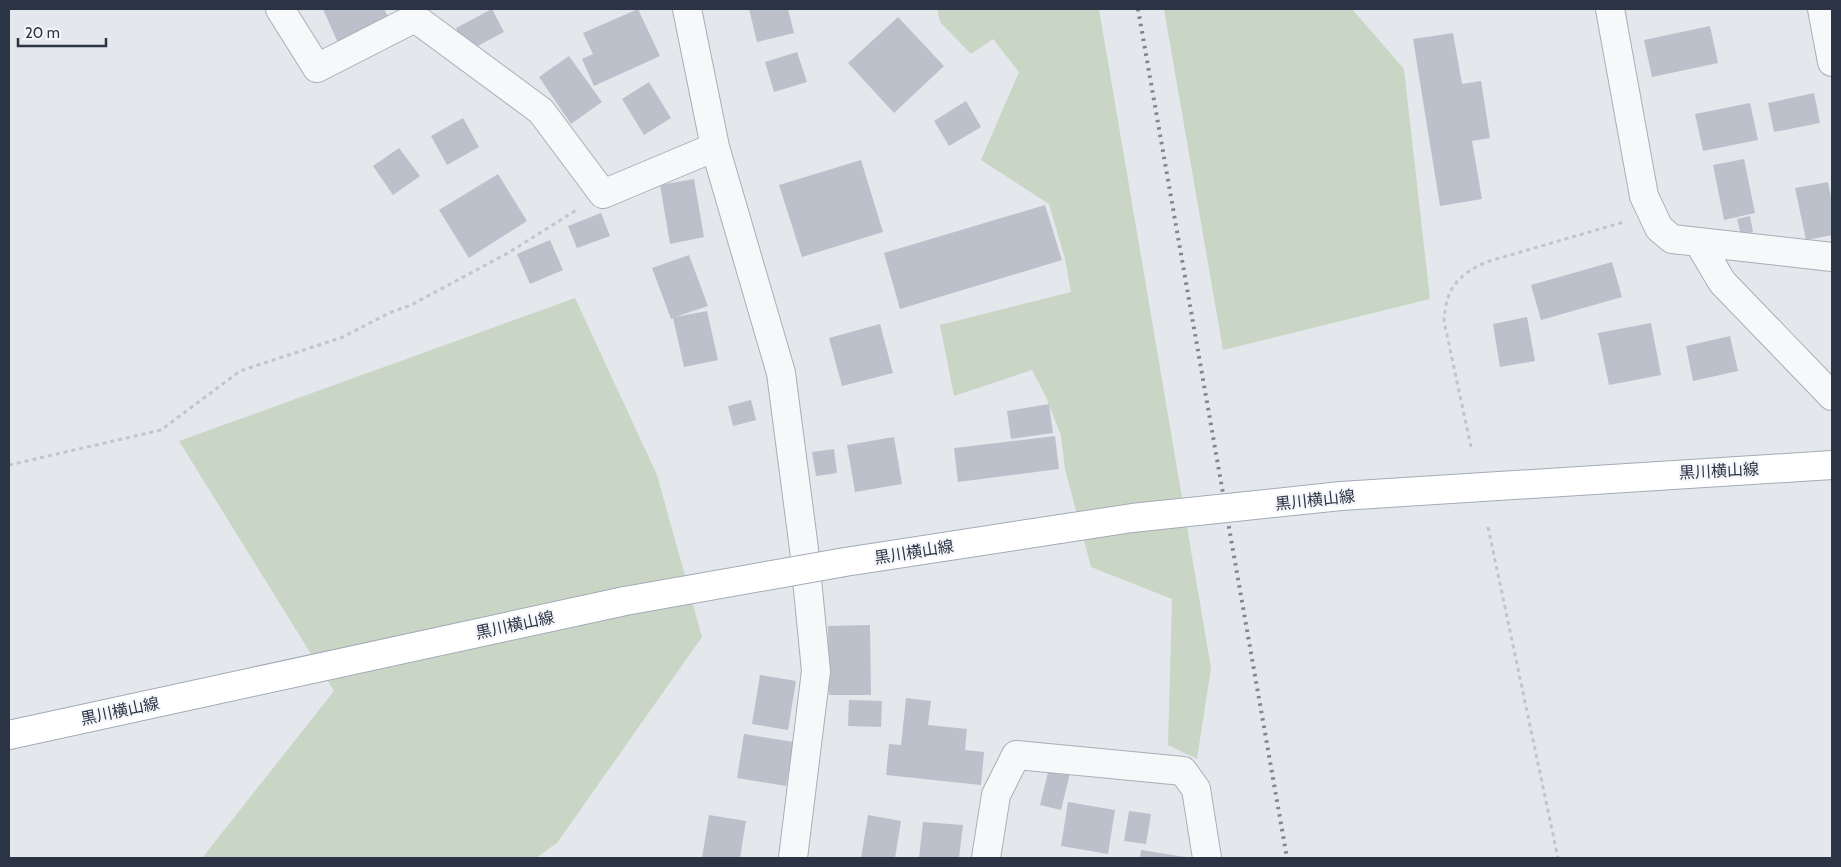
<svg xmlns="http://www.w3.org/2000/svg" width="1841" height="867" viewBox="0 0 1841 867" font-family="Cabin,'Noto Sans JP',sans-serif">
	<rect width="100%" height="100%" fill="#e4e7ec"/>
	<path fill="#c9d6c5" d="M937 9H1099L1211 668 1197 759 1168 745 1172 599 1091 567 1065 469 1061 436 1046 397 1032 370 954 396 940 325 1071 292 1065 259 1049 204 981 160 1019 72 993 39 971 54 940 22Z
		M1164 9H1352L1404 69 1430 299 1223 350Z
		M575 298 657 475 702 637 557 843 536 858H202L334 691 179 441Z"/>
	<path fill="#bbc0ca" d="M323 9H384L390 20 338 43Z
		M492 9 504 32 468 51 456 28Z
		M638 9 660 56 594 86 582 59 593 54 583 33Z
		M749 9H788L794 33 757 42Z
		M898 17 944 66 894 113 848 63Z
		M1710 26 1718 63 1652 77 1644 40Z
		M1453 33 1462 84 1481 81 1490 138 1472 141 1482 199 1440 206 1413 39Z
		M797 52 807 82 774 92 765 62Z
		M569 56 602 102 571 124 539 77Z
		M649 82 671 118 644 135 622 99Z
		M1814 93 1820 123 1774 132 1768 103Z
		M966 101 981 127 949 146 934 121Z
		M1750 103 1758 140 1703 151 1695 114Z
		M463 118 479 147 447 165 431 136Z
		M399 148 420 176 393 195 373 166Z
		M1744 159 1755 213 1724 220 1713 165Z
		M861 160 883 232 802 257 779 185Z
		M498 174 527 221 469 258 439 210Z
		M694 179 704 237 670 244 660 185Z
		M1828 182 1832 202V235L1806 240 1795 188Z
		M1045 205 1062 260 900 309 884 253Z
		M601 213 610 236 577 248 568 226Z
		M1750 216 1753 232 1741 235 1737 219Z
		M550 240 563 270 530 284 517 254Z
		M689 255 708 306 675 317 707 311 718 360 684 367 673 318 671 319 652 268Z
		M1612 262 1622 297 1541 320 1531 285Z
		M1527 317 1535 361 1500 367 1493 324Z
		M1651 323 1661 375 1609 385 1598 333Z
		M880 324 893 373 842 386 829 338Z
		M1730 336 1738 371 1693 381 1686 346Z
		M751 400 756 420 733 426 728 406Z
		M1049 404 1053 433 1011 439 1007 411Z
		M1055 436 1059 469 958 482 954 448Z
		M894 437 902 484 855 492 847 445Z
		M834 449 837 473 816 476 812 452Z
		M870 625 871 695H829L828 626Z
		M760 675 796 681 788 730 752 724Z
		M906 698 931 701 928 725 967 729 965 750 984 752 981 785 886 775 889 744 901 745Z
		M849 700 882 701 881 727 848 726Z
		M744 734 794 742 786 786 737 778Z
		M1049 768 1070 773 1061 810 1040 805Z
		M1068 802 1115 810 1108 854 1061 846Z
		M1129 811 1151 814 1146 844 1124 841Z
		M709 815 746 821 740 858H702Z
		M868 815 901 821 895 858H861Z
		M923 822 963 825 959 858H919Z
		M1141 850 1185 857V858H1140Z"/>
	<g fill="none" stroke-linecap="round" stroke-linejoin="round">
		<defs>
			<path id="minor" d="M280 9 317 68 415 18 541 111 603 194 715 147
				M687 9 715 147 781 373 804 549 816 671 793 858
				M1610 9 1644 196 1659 228 1672 239 1832 257
				M1822 9 1832 62
				M1699 243 1722 282 1832 396
				M986 858 996 795 1016 755 1183 771 1196 789 1207 858"/>
			<path id="major" d="M1341 496 1832 465
				M9 735 625 601"/>
		</defs>
		<use href="#minor" stroke="#a9aeb7" stroke-width="30"/>
		<use href="#major" stroke="#a3abb8" stroke-width="30"/>
		<path stroke="#c2c5cb" stroke-width="3" stroke-dasharray="4 4" stroke-linecap="butt" d="M1471 447 1444 321C1446 288 1457 276 1486 262L1624 222
			M9 465 161 430 240 371 343 337 389 313 411 305 508 253 578 209
			M1488 527 1558 858"/>
		<use href="#minor" stroke="#f7f8fa" stroke-width="28"/>
		<use href="#major" stroke="#fff" stroke-width="28"/>
		<path stroke="#7d8696" stroke-width="4" stroke-dasharray="2.5 5" stroke-linecap="butt" d="M1138 9 1287 858"/>
		<defs>
			<path id="major-bridge" d="M625 601 845 562 1132 518 1341 496"/>
		</defs>
		<use href="#major-bridge" stroke="#a3abb8" stroke-width="30" stroke-linecap="butt"/>
		<use href="#major-bridge" stroke="#fff" stroke-width="28"/>
	</g>
	<g text-anchor="middle" dominant-baseline="central" stroke-width="4" stroke-linejoin="round" paint-order="stroke">
		<g font-size="16" fill="#2b3445" stroke="#f4f6f9">
			<text transform="translate(1719 471) rotate(-3)">黒川横山線</text>
			<text transform="translate(1315 500) rotate(-6)">黒川横山線</text>
			<text transform="translate(914 552) rotate(-9)">黒川横山線</text>
			<text transform="translate(515 625) rotate(-12)">黒川横山線</text>
			<text transform="translate(120 711) rotate(-12)">黒川横山線</text>
		</g>
	</g>
	<rect width="1841" height="867" fill="none" stroke="#2b3445" stroke-width="20"/>
	<path d="M18 38v8h88v-8" fill="none" stroke="#2b3445" stroke-width="2.5"/>
	<text x="25" y="38" font-size="15" fill="#2b3445" stroke="#f4f6f9" stroke-width="4" paint-order="stroke">20 m</text>
</svg>
